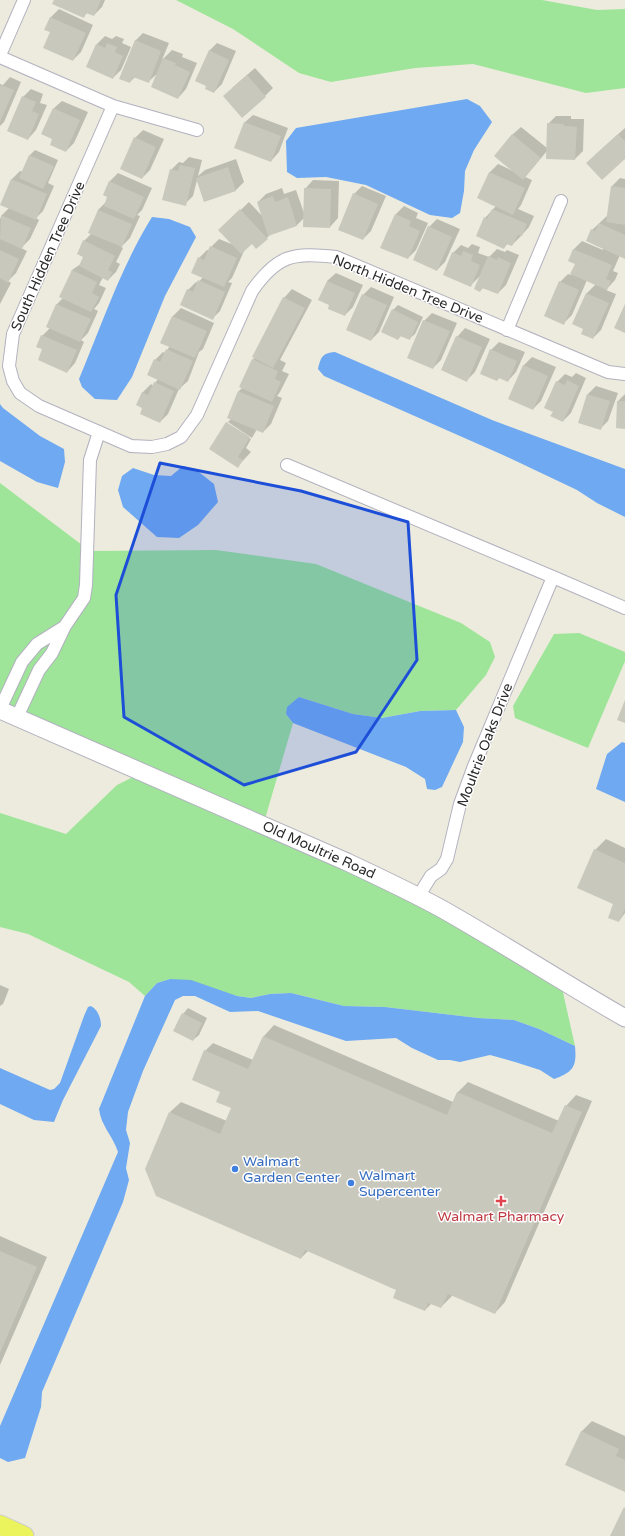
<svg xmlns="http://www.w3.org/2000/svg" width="625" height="1536" viewBox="0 0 625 1536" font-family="'Varela Round',sans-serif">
	<rect width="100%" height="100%" fill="#edebde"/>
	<path fill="#9ee599" d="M176 0H542L597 10 625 9V88L586 93 473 64 415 68 331 82 299 73 233 29Z
		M0 483 90 551 216 550 316 564 461 623 490 642 495 657 486 675 456 710 420 711 382 718 353 714 299 697 286 714 293 723 265 819 0 703Z
		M579 633 625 652V661L588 748 515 718 513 706 554 634Z
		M135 776 344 868 438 915 562 988 575 1046 539 1029 514 1020 478 1018 385 1007 344 1006 291 993 270 994 251 998 237 996 170 979 157 983 145 996 129 982 28 934 0 927V813L66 834 117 785Z"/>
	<path fill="#6fa9f1" d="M467 99 480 106 492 122 474 150 465 171 464 191 460 213 452 218 430 215 366 185 326 177 297 178 287 172 286 141 296 128Z
		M152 217 169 219 190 227 196 237 165 296 132 377 117 400 95 399 82 387 79 379C102 324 121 267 152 217Z
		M335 352 492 420 625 469V517L597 503 577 490 503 455 324 376 318 369C321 357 322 353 335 352Z
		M0 404 3 408 40 436 64 449 65 462 58 488 37 482 0 461Z
		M183 466 195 469 214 484 218 502 198 525 179 538 157 537 123 507 118 490 122 476 133 468 154 475 171 476Z
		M299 697 353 714 382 718 420 711 456 710 464 727 463 742 442 787 435 790 427 789 425 779 406 767 293 723 286 714 287 707Z
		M622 742 625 743V802L596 789 607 754Z
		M170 979 191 980 237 996 251 998 270 994 291 993 344 1006 385 1007 478 1018 514 1020 539 1029 575 1046C577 1067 573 1072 554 1079L540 1070 515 1062 490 1055 460 1062 450 1060H438L412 1048 396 1038 346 1041 258 1011 230 1012 195 996H183L175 1000 143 1071 128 1112 126 1130 130 1143 126 1168 129 1180 123 1202 42 1392 41 1407 25 1458 8 1462 0 1458V1426L118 1152C113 1136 101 1126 99 1109L145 996 157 983Z
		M91 1006C98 1010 101 1018 101 1026L63 1100 54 1122 34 1120 0 1104V1068L50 1090 54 1089 60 1083 84 1016 88 1007Z"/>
	<path fill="#0003" d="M55 0H105L102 7 94 15 88 12 83 17Z
		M59 9 93 25 81 52 73 60 52 32 51 17Z
		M143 33 169 43 162 60 172 50 183 54 182 57 197 63 186 89 178 98 158 73 148 82 135 77 130 82 135 41Z
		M105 36 112 39 116 36 124 39 122 43 131 47 121 70 113 78 97 44Z
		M217 43 236 51 222 84 214 92 209 51Z
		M255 68 273 88 265 96 232 88Z
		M10 77 21 82 4 122 0 126V84L3 85Z
		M31 89 43 94 40 103 47 105 36 130 28 139 23 97Z
		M62 101 88 112 74 143 66 151 54 138 53 109Z
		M253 115 288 128 279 152 271 161 244 123Z
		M556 116H571V119H584L583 151 575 159 547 151 525 177 532 180 521 205 518 209 534 216 529 227 520 237 512 245 508 243 504 248 485 218 496 206 489 173 498 164 513 171 512 135 521 127 547 148 548 124Z
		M625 128V157L595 155Z
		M143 130 164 139 150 170 142 178 135 138Z
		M35 150 58 160 48 183 54 186 43 211 36 218 39 220 30 239 21 248 27 251 16 273 8 281 11 283 0 304V219L2 215 9 208 1 204 12 179 20 171 23 172 30 155Z
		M189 157 202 160 198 176 205 170 236 159 244 182 236 190 204 201 197 180 193 196 185 204 171 170 179 162 183 163Z
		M118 173 152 188 142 210 137 215 140 216 130 238 121 247 123 248 116 262 120 264 116 272 108 280 103 277 99 285 106 288 99 303 94 309 98 311 88 333 81 340 84 342 75 363 67 372 44 349 42 336 50 328 47 327 57 304 63 298 72 270 82 263 85 256 84 241 92 233 98 210 106 202 109 197 104 195 110 181Z
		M620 178 625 179V257L620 255 613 271 618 273 615 280 606 290 616 294 601 330 593 338 584 328 573 323 587 293 596 284 587 280 572 315 564 323 560 282 568 274 571 275 576 263 569 261 574 249 582 241 603 250V248L592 230 608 215 612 186Z
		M313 180 339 181 338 218 330 227 304 218 297 225 271 234 256 248 252 243 244 251 232 278 228 282 232 283 220 311 212 319 188 290 196 282 198 283 203 277 199 258 207 250 210 251 211 247 219 239 234 245 220 230 249 202 263 217 258 202 266 194 282 188 284 194 296 190 304 213 305 189Z
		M362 186 386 196 371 231 363 239 354 194Z
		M404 206 418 213 416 218 428 223 416 250 408 258 396 214Z
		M437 219 460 229 445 262 437 270 429 227Z
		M472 244 480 247 478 253 489 257 497 249 505 252 507 250 519 255 506 285 498 293 484 287 480 291 481 275 470 286 453 253 461 245 468 248Z
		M336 273 363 285 353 307 345 315 327 281Z
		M371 287 394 297 379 332 371 340 363 295Z
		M292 289 312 300 280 360 286 363 282 371 289 374 280 392 277 396 282 398 271 424 263 432 257 429 252 438 228 422 231 419 228 417 239 391 243 387 253 360 284 298Z
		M398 305 423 317 415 334 409 339 402 335 398 339 393 310Z
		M181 308 214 323 203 349 199 352 188 381 179 389 168 414 160 422 144 408 142 393 151 384 153 386 158 379 155 360 163 352 165 353 170 346 161 343 173 316Z
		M432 313 457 323 441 360 433 368 424 321Z
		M465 328 490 339 475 372 467 380 457 337Z
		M499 342 525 352 516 372 508 381 500 377 497 380 491 350Z
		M532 357 556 367 541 401 533 409 510 399 524 365Z
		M576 373 586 378 571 413 563 421 554 411 557 382 565 374 572 377Z
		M596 386 618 393 608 421 600 429 579 422 588 394Z
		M625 394V428L617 427 618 401Z
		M228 422V424L251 439 246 448 251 452 238 466 211 449Z
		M606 839 625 848V913L619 921 615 903 595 850Z
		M0 985 9 989 3 1004 0 1006Z
		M188 1008 207 1018 199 1035 193 1040 183 1014Z
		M274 1025 453 1102 457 1093 468 1082 559 1121 566 1106 576 1095 592 1101 505 1302 495 1313 453 1295 441 1307 432 1303 425 1310 397 1289 308 1251 301 1258 170 1112 181 1102 227 1121 234 1104 221 1092 205 1051 213 1043 253 1060 264 1036Z
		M0 1236 47 1257 0 1365Z
		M592 1421 625 1436V1491L581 1432Z"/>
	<path fill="#c9c8bc" d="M54 0H101L94 16 86 13 84 18 52 4Z
		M50 17 86 33 73 61 43 48 50 32 44 30Z
		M135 40 161 51 149 83 133 77 130 83 119 79Z
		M107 43 117 47 115 52 123 56 113 79 86 67 96 44 105 48Z
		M209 50 229 60 214 93 205 89 206 86 195 81Z
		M163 58 176 63 175 65 190 72 178 99 151 87Z
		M247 75 266 97 242 118 223 96Z
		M1 85 14 90 0 122V87Z
		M22 96 36 102 32 111 39 114 28 140 7 131Z
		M53 108 80 120 66 152 50 145 52 139 41 134Z
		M244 122 281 136 271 162 234 148Z
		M547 123 564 124V126L577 127 575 160 546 159Z
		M512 134 541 158 523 180 494 156Z
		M618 134 625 141V159L602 180 586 163Z
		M134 137 156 147 142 179 120 169Z
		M29 155 54 166 43 189 19 178Z
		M180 165 195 168 186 206 162 200 170 169 178 171Z
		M228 167 236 191 204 202 196 178Z
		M489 172 525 188 513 215 477 198Z
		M11 179 47 194 36 220 0 205Z
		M109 181 144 197 134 219 104 206 107 197 103 195Z
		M611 186 625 188V225L606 222Z
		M304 188 331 189 330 228 303 227Z
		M353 193 378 204 363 240 338 230Z
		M273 196 275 202 288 197 297 226 268 236 257 202Z
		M240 209 268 239 256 249 252 244 241 254 218 230Z
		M492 209 527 224 522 236 518 235 512 246 506 244 504 249 476 236 484 217 487 219Z
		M98 210 132 224 122 247 88 233Z
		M395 214 411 221 409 226 420 231 408 259 380 248Z
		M1 215 31 228 22 249 0 239Z
		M599 223 625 235V259L586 241 591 229 595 231Z
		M428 226 452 237 437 271 413 260Z
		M83 240 115 256 108 270 112 272 108 281 79 266 83 257 77 254Z
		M210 246 237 258 224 287 191 273 198 257 204 260Z
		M573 249 612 265 606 279 611 281 607 290 570 274 575 264 568 261Z
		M0 250 19 259 8 283 0 278Z
		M463 251 473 255 471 261 480 265 471 287 443 275 452 252 461 256Z
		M488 256 497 260 498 257 511 263 498 294 482 288 480 292 474 289Z
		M72 270 97 282 92 293 99 297 91 312 59 297Z
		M198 280 225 292 213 320 180 305 187 289 193 292Z
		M327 281 355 293 345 316 328 309 329 305 318 300Z
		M559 281 579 290 564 325 544 316Z
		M586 293 609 303 593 339 581 334 583 329 572 324Z
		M362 294 387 305 371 341 346 330Z
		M283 297 305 308 273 368 252 357Z
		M56 304 91 319 80 342 46 327Z
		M625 304V333L614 328Z
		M392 309 418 322 410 340 400 336 398 340 381 332Z
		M172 316 207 331 195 358 160 343Z
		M423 320 450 331 433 369 407 358Z
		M41 335 77 350 67 373 38 360 42 349 36 347Z
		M456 336 482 347 467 382 441 370Z
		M166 349 193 361 180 390 147 375 154 359 160 362Z
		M490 349 517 361 508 382 499 378 497 381 480 374Z
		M252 359 278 371 275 379 281 382 272 402 239 387Z
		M523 365 548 376 533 410 508 399Z
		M567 380 579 386 563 422 550 416 553 412 544 408 556 381 565 385Z
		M154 382 174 391 160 423 140 414 142 408 136 405 142 392 148 395Z
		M238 391 274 406 263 433 227 418Z
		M587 394 610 401 601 430 578 423Z
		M617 401H625V429L616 428Z
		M226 422 250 437 238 457 243 460 238 468 209 449Z
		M625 700V723L617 720Z
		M594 849 625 863V909L619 922 608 918 613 904 577 888Z
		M182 1013 202 1023 193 1041 173 1031Z
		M263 1036 447 1115 457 1092 552 1133 565 1105 582 1112 495 1314 448 1294 441 1308 428 1303 425 1311 393 1298 396 1290 305 1250 301 1259 156 1196 145 1169 169 1112 220 1134 231 1108 216 1102 220 1092 192 1080 204 1050 248 1069Z
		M0 1251 37 1267 0 1353Z
		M581 1431 619 1449 616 1456 625 1460V1492L565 1465Z
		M624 1507 625 1508V1536H610Z"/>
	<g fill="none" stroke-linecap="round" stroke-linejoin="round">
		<defs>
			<path id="minor" d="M0 55 24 0
				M0 57 113 106 197 130
				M113 106 13 334 9 366 13 381 20 393 39 406 131 446 152 447 167 444 181 437 197 415 252 291C277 255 293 252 336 257L608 372 625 374
				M507 330 561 201
				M287 465 553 577 474 766 460 804 447 859 441 869 431 876 418 897
				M553 577 625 608
				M0 709 22 662 37 644 64 627
				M17 717 39 670 52 653 65 626 84 598 86 585 90 460 99 432"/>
			<path id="secondary" d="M0 710 347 862C379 877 411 892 442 909 504 944 564 983 625 1018"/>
			<path id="primary" d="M0 1525 24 1536"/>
		</defs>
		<use href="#minor" stroke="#b2b1bf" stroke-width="14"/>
		<use href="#secondary" stroke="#b2b1bf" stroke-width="19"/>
		<use href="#primary" stroke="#ccc" stroke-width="21"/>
		<use href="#minor" stroke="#fff" stroke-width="12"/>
		<use href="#secondary" stroke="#fff" stroke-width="17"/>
		<use href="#primary" stroke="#ebf35d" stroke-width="19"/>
	</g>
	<path fill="#1d4ed8" fill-opacity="0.2" stroke="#1d4ed8" stroke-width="3" stroke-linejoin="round" d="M160 463 301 491 408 522 417 660 356 752 244 785 124 717 116 595Z"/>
	<g fill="#3f7fe0" stroke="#fff" stroke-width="1.5">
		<circle cx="235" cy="1169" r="4"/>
		<circle cx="351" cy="1183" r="4"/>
	</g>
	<path fill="#e0444e" stroke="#fff" stroke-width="1.5" d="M499 1195h4v4h4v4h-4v4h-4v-4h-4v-4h4z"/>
	<g text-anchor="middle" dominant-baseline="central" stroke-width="3" stroke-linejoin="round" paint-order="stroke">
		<g font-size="14" fill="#2b2b2b" stroke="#fff">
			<text transform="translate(48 256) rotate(-66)">South Hidden Tree Drive</text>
			<text transform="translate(408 289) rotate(22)">North Hidden Tree Drive</text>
			<text transform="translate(485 745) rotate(-69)">Moultrie Oaks Drive</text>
			<text transform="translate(319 850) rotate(24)">Old Moultrie Road</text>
		</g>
		<g font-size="14" fill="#366cbe" stroke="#fff" text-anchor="start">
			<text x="243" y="1161">Walmart<tspan x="243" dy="16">Garden Center</tspan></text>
			<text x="359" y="1175">Walmart<tspan x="359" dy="16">Supercenter</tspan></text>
		</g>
		<g font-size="14" fill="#be3a42" stroke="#fff">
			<text x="501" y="1216">Walmart Pharmacy</text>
		</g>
	</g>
</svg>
